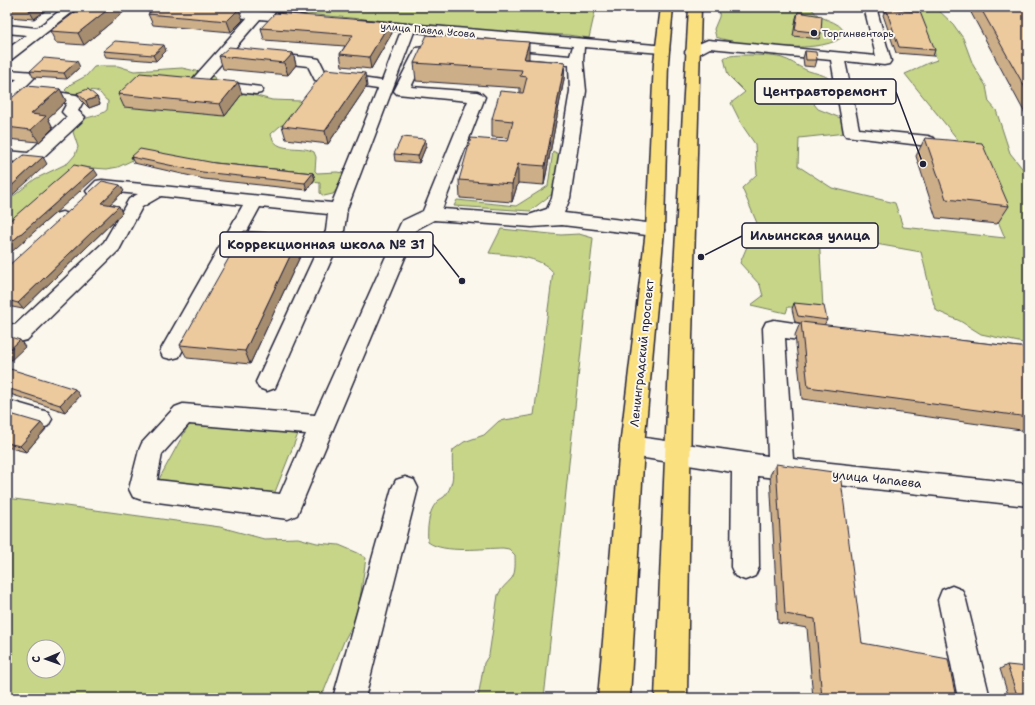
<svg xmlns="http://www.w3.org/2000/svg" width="1035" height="705" viewBox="0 0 1035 705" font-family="'Shantell Sans',sans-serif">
	<rect width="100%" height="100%" fill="#fbf7ec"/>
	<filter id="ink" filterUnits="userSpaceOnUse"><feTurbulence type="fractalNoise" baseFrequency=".025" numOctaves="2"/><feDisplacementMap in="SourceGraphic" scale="8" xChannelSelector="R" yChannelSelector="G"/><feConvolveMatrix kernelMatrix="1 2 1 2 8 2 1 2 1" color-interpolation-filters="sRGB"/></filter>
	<g filter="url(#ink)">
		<path fill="#c7d589" stroke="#747c62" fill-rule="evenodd" d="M228 7H596L589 38 568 35 506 32Z
			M720 7H811C817 22 840 18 845 34 829 56 741 46 716 37L714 29 719 17Z
			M918 7H935L953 24 963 38 973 65 986 86 989 102 996 110 1010 153 1022 168 1028 173V344L981 334 960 321 937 311 934 305 921 252 819 234 823 308 788 307 786 313 751 305 763 296 760 285 740 263 757 223 742 188 757 174 755 144 742 125 731 103 745 92 728 75 724 58C730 53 773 55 782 58 790 60 797 66 804 69 815 75 835 73 833 91L822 95 814 104 818 109 843 119 846 133 799 138 798 166 832 188 895 203 903 227 1005 238 971 156 905 74C916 70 925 63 937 60Z
			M100 66H118L134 71 182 68 196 71 214 77 215 79 212 81 232 93 249 94 272 100 301 101 304 104 289 122 280 126 271 134C275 155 301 144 314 152L316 157 315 171 317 173 337 172 343 173 338 188 333 194 324 196 320 193V183L137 158 118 167 107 169 77 167 7 229V201L35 179 68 163 75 155 78 147 73 132C80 113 95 120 107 110L108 101C102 98 103 93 96 91 86 88 73 99 65 90L71 84 86 76 94 67Z
			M553 151 560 155 552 194 530 211 454 206 457 200 516 206 548 186Z
			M501 229 561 235 579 234 593 238 544 698H478L484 663 489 655 498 595C501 588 507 584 512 578 516 572 515 562 515 555L509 549 503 548C484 548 444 554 428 542 427 530 428 512 436 503 438 500 441 499 444 497 448 493 451 486 452 481 454 473 451 460 453 450L464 442 484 435 499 421 534 415 553 272C541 256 508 255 489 253Z
			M189 424 298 434 273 497 158 481Z
			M7 498 220 527 264 539 298 538 317 543 339 545 358 553 366 558 359 605 353 624 344 641 324 691 319 698H7ZM34 647H58V671H34Z"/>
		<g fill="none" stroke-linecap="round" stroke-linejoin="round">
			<defs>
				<path id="minor" d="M65 7H79L12 59 7 60V49L27 35 7 33V25L37 28Z
					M163 7H212L301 15 306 16 308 19 306 22 301 23 260 19 207 80 261 87 263 90 261 93 256 94 196 87 191 86 189 83 247 18 169 11 164 10Z
					M864 7H876L891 61 889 64 884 65 845 61 859 129 928 136 934 138 936 141 934 144 928 146 846 136 844 133 831 60 710 48 697 55 692 56 687 55 685 52 687 49 708 40 876 56Z
					M361 20 667 46 669 49 667 52 662 53 584 47 583 61 586 91 570 198 564 213 655 224 662 226 664 230 662 234 655 236 562 225 532 227 434 220 417 229 297 515 288 519 142 500 133 497 129 489 139 450 142 443 175 407 183 404 315 415 400 225 402 221 423 211 468 101 397 94 394 91 416 48 435 46 440 47 442 50 440 53 426 55 411 87 477 92 482 94 485 97 442 209 529 215 547 209 552 198 570 91 569 65 499 58 494 57 492 54 494 51 499 50 570 56 573 46 414 32 347 209 344 231 275 388 267 391 259 388 256 382 326 231 328 214 260 207 179 357 171 359 163 357 160 351 243 205 161 196 142 207 119 250 27 340 19 342 7 339V323L15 325 104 242 129 199 138 194 106 191C100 196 96 197 89 195L86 191 96 181 102 180 332 203 378 89 315 80 308 66 264 61 259 60 257 57 259 54 264 53 314 58 319 59 326 73 382 81 401 31 356 27 354 24 356 21ZM189 424 306 434 280 494 157 480 162 454Z
					M7 70 35 72 37 75 25 87 76 95 81 97 84 100 78 111 85 117 83 120 38 162 32 163 7 161V151L28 153 67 117 62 112 67 103 16 95 12 98 7 100V87L17 79 7 78Z
					M62 212 69 214 71 218 69 222 14 271 7 273V255L55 214Z
					M774 320 827 328 835 330 838 336 835 342 827 344 785 338 793 459 1028 484V506L758 476 759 567 755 576 745 580 735 576 731 567 732 472 632 456 623 453 620 446 623 439 632 436 768 456 763 328 766 322Z
					M7 400 48 412 52 419 48 426 40 429 7 418Z
					M405 477 414 480 418 488 365 698H333L392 488 396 480Z
					M952 586 962 590 966 600 990 698H958L938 600 942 590Z"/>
				<path id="major" d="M661 7H673L668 62 664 230 644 446 630 698H598L620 446 646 230 654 62Z
					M689 7H701L692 338 687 698H655L670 338Z"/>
			</defs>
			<use href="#minor" stroke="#22223b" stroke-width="3"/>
			<use href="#major" stroke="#22223b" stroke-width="3"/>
			<use href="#minor" fill="#fbf7ec" fill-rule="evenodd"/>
			<use href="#major" fill="#fbe080" fill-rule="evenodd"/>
		</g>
		<path fill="#ccae88" stroke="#22223b" d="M7 7H50L34 19 7 17Z
			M82 7H125L126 10 84 45 56 43 50 31Z
			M968 7H1028V119Z
			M886 9 935 50 933 56 896 53 883 15Z
			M798 12 821 33 819 39 793 36 796 18Z
			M148 14 243 20 231 32 153 25Z
			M261 28 392 33 371 69 342 66 340 54 345 46 264 40Z
			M103 51H166L156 61 106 57Z
			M805 51 817 60 815 67 804 66 803 58Z
			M293 53 296 65 288 75 223 69 219 56Z
			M529 59 565 62 564 79 544 185 518 183 512 202 460 198 459 180 508 141V138L492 137V119L520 93V88L416 81 414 63Z
			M80 67 67 79 33 77 30 71Z
			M367 86 328 144 286 139 282 126Z
			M60 89 66 101 48 118 53 128 39 142 7 139V102Z
			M77 93 97 97 100 104 89 108 81 100Z
			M118 94H242L225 116 124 107Z
			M925 138 1009 206 997 224 936 218 916 156Z
			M426 146 419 163 395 161 394 154Z
			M131 157 215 163 313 173 315 179 307 190 204 179 134 163Z
			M124 191 110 204 119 206 122 213 23 309 7 306V267Z
			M300 235 304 248 250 364 187 358 180 345Z
			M794 303 827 320 824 325 1028 348V431L802 399 795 335 800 323 795 322 792 309Z
			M7 368 80 396 65 412 7 393Z
			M7 413 46 429 26 452 7 447Z
			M776 464 862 643 956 698H813L807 628 778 623 770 475Z
			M1007 665 1028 698H1009L1000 669Z"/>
		<path fill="#a68d6f" stroke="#22223b" d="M29 7H50L34 19 28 8Z
			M111 7H125L126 10 84 45 78 33Z
			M239 9 243 20 231 32 227 21Z
			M390 22 392 33 371 69 369 57Z
			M529 42V59H524Z
			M164 45 166 51 156 61 153 55Z
			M293 53 296 65 288 75 284 63Z
			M77 61 80 67 67 79 64 73Z
			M565 62 564 79 544 185 545 166Z
			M365 73 367 86 328 144 325 131Z
			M238 82 242 94 225 116 220 104Z
			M60 89 66 101 48 118 53 128 39 142 31 130V114Z
			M97 97 100 104 89 108 86 101Z
			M425 139 426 146 419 163 418 156Z
			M43 157 47 164 7 200V190Z
			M518 164V183L512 202V184Z
			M94 169 98 175 7 256V246Z
			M313 173 315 179 307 190 305 183Z
			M120 185 124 191 105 209 101 203Z
			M119 206 122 213 23 309 18 303Z
			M300 235 304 248 250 364 245 351Z
			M20 340 25 347 7 364V352Z
			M75 389 80 396 65 412 60 405Z
			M41 423 46 429 26 452 20 446Z"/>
		<path fill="#edca9e" stroke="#22223b" d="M82 7H111L78 33 50 31Z
			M156 7H219L239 9 227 21 148 14Z
			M980 7H1028V93Z
			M886 9 920 12 935 50 899 47Z
			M798 12 822 16 821 33 795 30Z
			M275 13 390 22 369 57 340 54 353 35 261 28Z
			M427 35 529 42 524 59 565 62 545 166 518 164 512 184 459 180 471 138 508 141 513 121 492 119 500 91 523 93 527 77 520 76 522 70 414 63Z
			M115 41 164 45 153 55 103 51Z
			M229 47 293 53 284 63 219 56Z
			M805 51 816 52 817 60H806Z
			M44 58 77 61 64 73 30 71Z
			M326 69 365 73 325 131 282 126Z
			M140 73 238 82 220 104 118 94Z
			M26 86 60 89 31 114 46 116 31 130 7 127V102Z
			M88 89 97 97 86 101 77 93Z
			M402 137 425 139 418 156 394 154Z
			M925 138 982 143 1009 206 946 199Z
			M140 149 215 163 313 173 305 183 202 172 131 157Z
			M24 155 43 157 7 190V169Z
			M74 165 94 169 7 246V223Z
			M102 181 120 185 101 203 119 206 18 303 7 300V267Z
			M244 231 300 235 245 351 180 345Z
			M794 303 824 306 827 320 798 316Z
			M801 322 1028 348V417L808 387Z
			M7 336 20 340 7 352Z
			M7 368 75 389 60 405 7 388Z
			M7 413 41 423 20 446 7 443Z
			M776 464 840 473 862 643 948 659 956 698H822L815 619 785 614Z
			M1007 665 1028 667V698H1018Z"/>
	</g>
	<circle fill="#22223b" stroke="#fbf7ec" stroke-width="1.5" cx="814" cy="33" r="4"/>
	<g text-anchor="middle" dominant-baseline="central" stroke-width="4" stroke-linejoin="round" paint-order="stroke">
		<g font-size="10" fill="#22223b" stroke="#fbf7ec">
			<text transform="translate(428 30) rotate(5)">улица Павла Усова</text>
		</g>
		<g font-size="10" fill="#22223b" stroke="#fbf7ec" text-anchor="start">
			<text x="822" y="33">Торгинвентарь</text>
		</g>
		<g font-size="12" fill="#22223b" stroke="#fbf7ec">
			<text transform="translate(642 353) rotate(-84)">Ленинградский проспект</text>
			<text transform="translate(877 479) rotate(6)">улица Чапаева</text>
		</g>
	</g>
	<path fill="none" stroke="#22223b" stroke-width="1.5" d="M923 164L896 92M701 257L742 236M462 281L433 244"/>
	<g fill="#22223b" stroke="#fbf7ec" stroke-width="1.5">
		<circle cx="923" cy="164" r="4"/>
		<circle cx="701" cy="257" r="4"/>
		<circle cx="462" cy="281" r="4"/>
	</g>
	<g fill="#fbf7ec" stroke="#22223b" stroke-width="1.5">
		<rect x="755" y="79" width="141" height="25" rx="4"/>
		<rect x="742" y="223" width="136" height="25" rx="4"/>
		<rect x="220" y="232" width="213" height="25" rx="4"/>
	</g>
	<g font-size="13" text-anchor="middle" font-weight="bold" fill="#22223b">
		<text x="825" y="96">Центравторемонт</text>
		<text x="810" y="240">Ильинская улица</text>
		<text x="326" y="249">Коррекционная школа № 31</text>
	</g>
	<rect width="1035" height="705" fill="none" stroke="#fbf7ec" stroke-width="24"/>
	<rect x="12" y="12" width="1011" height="681" fill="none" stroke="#22223b" stroke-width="1.5" filter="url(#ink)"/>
	<g transform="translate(46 659) rotate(268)"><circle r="19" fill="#fbf7ec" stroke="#a4a2a5"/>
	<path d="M0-3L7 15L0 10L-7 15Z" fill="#22223b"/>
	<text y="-6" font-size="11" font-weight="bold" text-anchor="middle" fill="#22223b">С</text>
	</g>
</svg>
